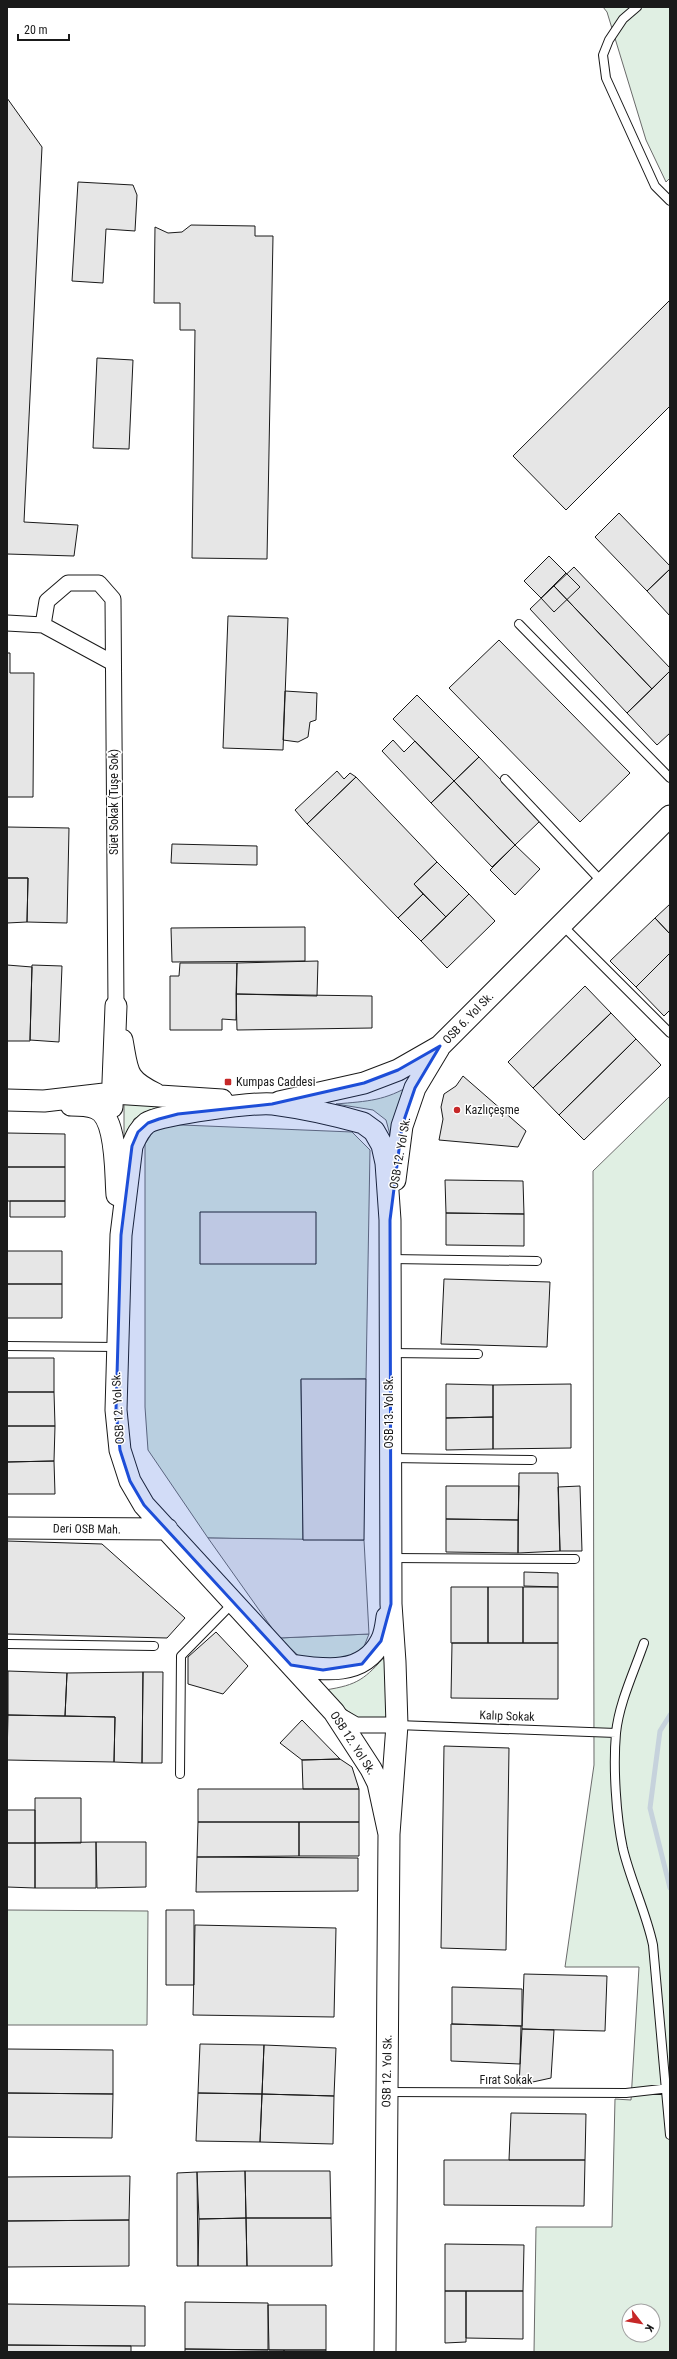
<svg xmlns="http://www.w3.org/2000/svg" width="677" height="2359" viewBox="0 0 677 2359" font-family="'Roboto Condensed',sans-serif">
	<rect width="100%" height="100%" fill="#fff"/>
	<path fill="#e0efe3" stroke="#6a6a6a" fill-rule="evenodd" d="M603 7H670V178L666 182 646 140 607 12Z
		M413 1084 392 1142 386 1120 373 1110 336 1104C369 1101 384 1101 413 1084Z
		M670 1096V2352H534L536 2227H612L615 2099 631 2100 639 1967H565L594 1765 593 1171ZM629 2311H653V2335H629Z
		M124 1103H185L149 1110 134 1119 124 1142Z
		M158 1124 352 1132 370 1150 366 1379 301 1380 303 1540 208 1538 148 1450 145 1407V1144Z
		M369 1634 363 1649 346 1661 301 1658 279 1638Z
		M387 1654 388 1701 386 1718 362 1721 335 1702 325 1690C358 1685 365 1679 387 1654Z
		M7 1910 148 1911 147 2025H7Z"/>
	<path fill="#ededed" stroke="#6a6a6a" d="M208 1538 364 1540 369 1634 279 1638Z"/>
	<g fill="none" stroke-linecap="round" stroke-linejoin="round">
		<path stroke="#c6d2dc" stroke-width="5" d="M670 1715 660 1731 650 1808 670 1888"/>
	</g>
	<path fill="#e6e6e6" stroke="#1a1a1a" d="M7 98 42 147 24 522 78 525 74 556 7 554Z
		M78 182 133 185 137 195 135 231 106 229 103 283 72 281Z
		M191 225 255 226V236H273L267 559 192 558 195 330H180V303H154L155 227 168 233 182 232Z
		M670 300V406L566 510 513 456Z
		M97 358 133 360 129 449 93 448Z
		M619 513 670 566V569L647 591 595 537Z
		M549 556 566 573 541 598 524 581Z
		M574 567 670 668V671L652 689 554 586Z
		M670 569V616L647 591Z
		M566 573 580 587 554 612 541 598Z
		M554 586 652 689 627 713 530 609Z
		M228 616 288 618 283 750 223 748Z
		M499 640 630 773 580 822 449 688Z
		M7 653H10V673H34L33 797H7Z
		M670 671V733L657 745 627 713Z
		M285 691 317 693 316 720 310 722 308 737 298 742 283 740Z
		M417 695 479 757 454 781 393 719Z
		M393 740 404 752 415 741 454 781 431 803 382 751Z
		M479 757 540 821 515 845 454 781Z
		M337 771 344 779 350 773 356 777 307 824 295 810Z
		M356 777 437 862 414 884 423 894 398 918 307 824Z
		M454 781 515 845 492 867 431 803Z
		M7 827 69 828 67 923 27 922 28 878H7Z
		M172 844 257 846V865L171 863Z
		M515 845 540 869 515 895 490 870Z
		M437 862 469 894 446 917 414 884Z
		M7 878H28L27 922 7 923Z
		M423 894 446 917 421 941 398 918Z
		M469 894 495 921 447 968 421 941Z
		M670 904V934L655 918Z
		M655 918 670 934V953L636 987 610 961Z
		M305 927V961L172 962 171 928Z
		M670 953V1010L664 1016 636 987Z
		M318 961 317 996 236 994 237 963Z
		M180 963H237L236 1020 222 1019V1030H170V976H179Z
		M7 965 32 967 30 1041H7Z
		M32 965 62 966 59 1042 30 1040Z
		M585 986 611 1013 533 1088 508 1062Z
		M236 994 372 996V1028L237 1030Z
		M611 1013 636 1039 559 1115 533 1088Z
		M636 1039 661 1065 584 1140 559 1115Z
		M463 1076 526 1131 518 1147 439 1140 443 1119 441 1107 444 1094 456 1086Z
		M7 1133 65 1134V1167H7Z
		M7 1167H65V1201H7Z
		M445 1180 523 1181 524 1214 446 1213Z
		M10 1201H65V1217H10Z
		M200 1212H316V1264H200Z
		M446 1213 524 1214V1246L446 1245Z
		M7 1251H62V1284H7Z
		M444 1279 550 1282 547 1347 441 1344Z
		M7 1284H62V1318H7Z
		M7 1358H54V1392H7Z
		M301 1379H366L364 1540H303Z
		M446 1384 493 1385V1417L446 1418Z
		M571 1384V1448L493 1449V1385Z
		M7 1392H54L55 1426H7Z
		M493 1417V1449L446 1450V1418Z
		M7 1426H55L54 1461 7 1462Z
		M54 1461 55 1494H7V1462Z
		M519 1473H558L560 1551 518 1553Z
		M446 1486H519L518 1520 446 1519Z
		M580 1486 582 1551H560L558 1487Z
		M446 1519 518 1520V1553L446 1552Z
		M7 1541 102 1544 185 1618 167 1638 7 1634Z
		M524 1572 558 1573V1587L524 1586Z
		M451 1587H488V1643H451Z
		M488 1587H523V1643H488Z
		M523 1587H558V1643H523Z
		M216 1632 248 1666 223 1694 188 1684V1657Z
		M452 1643H558V1699L451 1698Z
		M8 1671 67 1673 65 1716 8 1715Z
		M143 1672H163L162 1763H142Z
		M143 1672 142 1763 114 1762 115 1717 65 1716 67 1673Z
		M8 1715 115 1717 114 1762 7 1760Z
		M302 1720 340 1759 302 1760 280 1743Z
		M444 1746 509 1748 506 1950 441 1948Z
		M340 1759 352 1767 359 1789H303L302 1760Z
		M198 1789H359V1822H198Z
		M35 1798H81V1843H35Z
		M7 1810H35V1843H7Z
		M198 1822H299V1856L197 1857Z
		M299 1822H359V1856H299Z
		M96 1842H146V1887L97 1888Z
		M96 1842V1888H35V1843Z
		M7 1843H35V1888L7 1887Z
		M197 1857 358 1858V1891L196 1892Z
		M166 1910H194V1985H166Z
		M195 1925 336 1928 334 2017 193 2015Z
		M524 1974 607 1976 605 2031 522 2029Z
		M452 1987 522 1989V2026L452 2024Z
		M451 2024 521 2026 520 2064 451 2061Z
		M522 2029 554 2030 551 2078 519 2085Z
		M200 2044 264 2045 262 2094 198 2093Z
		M264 2045 336 2048 334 2096 262 2094Z
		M7 2049 113 2050V2094L7 2093Z
		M7 2093 113 2094 112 2138 7 2137Z
		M198 2093 262 2094 260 2142 196 2141Z
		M262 2094 334 2096 333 2144 260 2142Z
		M511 2113 586 2114 585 2160H509Z
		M444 2160H585L584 2206 444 2205Z
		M245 2171H330L331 2218H246Z
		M245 2171 246 2218 199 2219 197 2172Z
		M197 2172 198 2266H177V2173Z
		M130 2176 129 2220 7 2221V2177Z
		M246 2218H331L332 2266H247Z
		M246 2218 247 2266H198L199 2219Z
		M129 2220V2266L7 2267V2221Z
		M445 2244 524 2245 523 2291H445Z
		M445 2291H466V2342L445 2343Z
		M466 2291H523V2339L466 2338Z
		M185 2302 268 2303V2350L185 2349Z
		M7 2304 145 2306V2346L7 2345Z
		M268 2305H326V2350H269Z
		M7 2345 131 2346V2352H7Z
		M185 2349 284 2350V2352H185Z
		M284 2350H326V2352H284Z"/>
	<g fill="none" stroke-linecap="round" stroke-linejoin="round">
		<defs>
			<path id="lane" d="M637 7 623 19 609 40 603 55 606 78 655 186 670 201
				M519 624 670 778
				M505 779 603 883
				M562 925 670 1033
				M391 1259 537 1261
				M7 1346 117 1347
				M391 1353 478 1354
				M391 1458 532 1460
				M392 1558 575 1559
				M644 1643C634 1672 619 1703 616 1733 613 1767 616 1816 623 1849 631 1882 646 1912 653 1945L670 2135
				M7 1644 154 1646
				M397 1725 616 1733
				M180 1774 181 1656 233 1603
				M388 2092 626 2093 670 2088"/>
			<path id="street" d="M7 623 43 625 113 663
				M43 625 47 601 68 583H99L113 599 116 1006
				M337 1714 356 1725H397"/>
			<path id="secondary" d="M122 1040C128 1072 125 1079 156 1094
				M7 1100 44 1101 113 1093 222 1100
				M279 1102 364 1083 398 1070 440 1046 670 816
				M71 1105C78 1105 88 1105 95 1108 118 1116 115 1174 117 1195
				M112 1107 116 1006
				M395 1180 402 1126 415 1088 439 1048
				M7 1528 167 1529
				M291 1665C324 1670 363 1676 381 1641 385 1634 386 1624 387 1617
				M385 2352 389 1834 378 1783 371 1769 334 1712 144 1505 130 1481 120 1450 116 1410 121 1235 132 1146C136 1137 139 1129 147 1123 160 1114 256 1102 273 1104 303 1108 335 1115 363 1123L374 1131 382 1145 386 1163 390 1220 391 1604 395 1662 397 1725 389 1834"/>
		</defs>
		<use href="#lane" stroke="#1a1a1a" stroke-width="10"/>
		<use href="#street" stroke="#1a1a1a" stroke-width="17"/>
		<use href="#secondary" stroke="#1a1a1a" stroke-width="23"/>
		<use href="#lane" stroke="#fff" stroke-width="8"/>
		<use href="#street" stroke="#fff" stroke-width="15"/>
		<use href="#secondary" stroke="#fff" stroke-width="21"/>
	</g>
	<path fill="#1d4ed8" fill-opacity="0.2" stroke="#1d4ed8" stroke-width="3" stroke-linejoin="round" d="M440 1046 415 1088 402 1126 390 1220 391 1604 381 1641 362 1664 323 1670 291 1665 144 1505 130 1481 120 1450 116 1410 121 1235 132 1146 138 1132 148 1123 159 1119 178 1114 272 1104 364 1083 398 1070Z"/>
	<g fill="#c62828" stroke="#fff" stroke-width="1.5">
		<rect x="224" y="1078" width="8" height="8" rx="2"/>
		<circle cx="457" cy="1110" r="4"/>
	</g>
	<g text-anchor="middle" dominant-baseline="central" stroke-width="3" stroke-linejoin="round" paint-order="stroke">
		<g font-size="12" fill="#1a1a1a" stroke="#fff">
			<text transform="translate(114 802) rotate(-90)">Süet Sokak (Tuşe Sok)</text>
			<text transform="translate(468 1018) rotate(-46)">OSB 6. Yol Sk.</text>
			<text transform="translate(400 1153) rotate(-80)">OSB 12. Yol Sk.</text>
			<text transform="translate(118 1408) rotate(-93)">OSB 12. Yol Sk.</text>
			<text transform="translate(389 1412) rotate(-90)">OSB 13. Yol Sk.</text>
			<text transform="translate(87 1529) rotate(1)">Deri OSB Mah.</text>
			<text transform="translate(507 1716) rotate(2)">Kalıp Sokak</text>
			<text transform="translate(353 1743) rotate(57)">OSB 12. Yol Sk.</text>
			<text transform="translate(387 2071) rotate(-89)">OSB 12. Yol Sk.</text>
			<text x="506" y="2080">Fırat Sokak</text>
		</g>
		<g font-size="12" fill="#1a1a1a" stroke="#fff" text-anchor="start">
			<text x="236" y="1082">Kumpas Caddesi</text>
			<text x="465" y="1110">Kazlıçeşme</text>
		</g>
	</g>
	<rect width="677" height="2359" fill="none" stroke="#1a1a1a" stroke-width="16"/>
	<g transform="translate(641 2323) rotate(121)"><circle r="19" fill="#ffffff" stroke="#a3a3a3"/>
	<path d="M0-3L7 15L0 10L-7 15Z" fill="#c62828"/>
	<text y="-6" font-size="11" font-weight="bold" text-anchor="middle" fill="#1a1a1a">K</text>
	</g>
	<path d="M18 34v6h51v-6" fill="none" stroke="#1a1a1a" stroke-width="2"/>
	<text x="24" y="34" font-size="12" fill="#1a1a1a" stroke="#ffffff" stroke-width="3" paint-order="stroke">20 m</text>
</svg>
